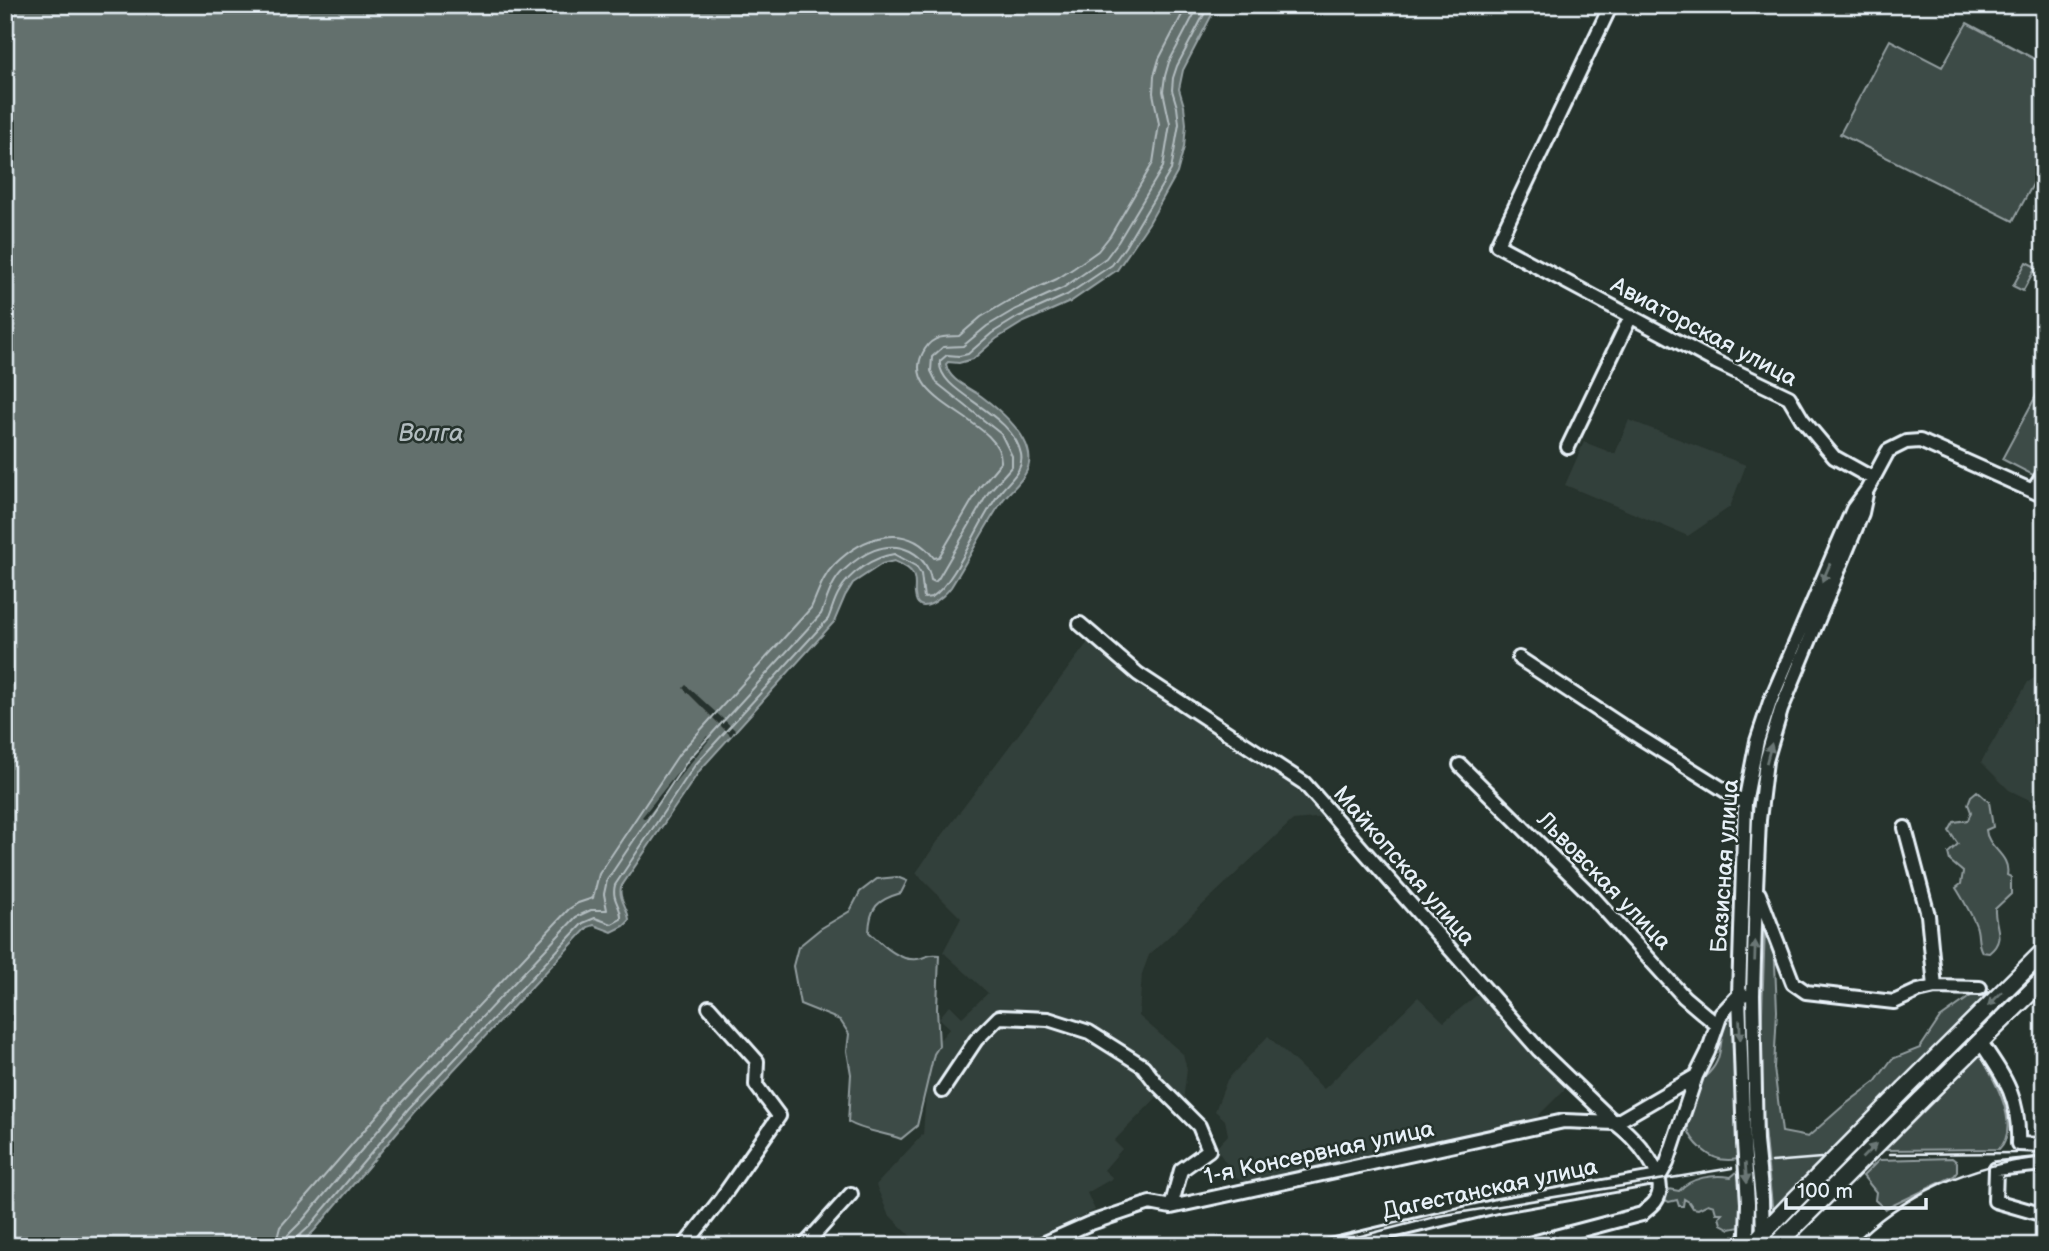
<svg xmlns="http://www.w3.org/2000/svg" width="2049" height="1251" viewBox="0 0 2049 1251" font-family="'Balsamiq Sans',sans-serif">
	<rect width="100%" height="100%" fill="#26332d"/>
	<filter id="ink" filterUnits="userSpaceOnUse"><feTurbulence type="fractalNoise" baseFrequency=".0143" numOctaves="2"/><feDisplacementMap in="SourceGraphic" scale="14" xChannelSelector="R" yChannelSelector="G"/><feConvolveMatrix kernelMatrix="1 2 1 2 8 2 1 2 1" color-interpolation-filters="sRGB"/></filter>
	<g filter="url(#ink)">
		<path fill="#333f3a" d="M1629 420 1746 465 1730 507 1688 536 1565 485 1584 442 1615 454Z
			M1088 642 1269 765 1327 817 1293 820 1149 955 1142 974 1139 1016 1183 1054 1187 1069 1183 1102 1204 1121 1208 1128 1209 1137 1163 1091 1114 1141 1122 1149 1104 1170 1113 1178 1087 1193 1095 1210 1018 1246H921L888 1214 876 1185 923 1134 929 1052 950 1028 939 1018 950 1005 962 1017 988 993 943 952 961 918 916 873 935 845Z
			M2044 672V807L2009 790 1981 762 2028 682Z
			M1477 986 1566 1088 1533 1121 1248 1183 1236 1178 1216 1148 1228 1135 1225 1120 1215 1111 1227 1080 1268 1036 1324 1089 1418 997 1444 1022 1478 994 1474 989Z"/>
		<path fill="#3e4b47" stroke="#939ea0" stroke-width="2" d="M1967 23 2044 64V164L2013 221 1840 134 1890 40 1942 67Z
			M2026 262 2036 267 2023 291 2013 286Z
			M2044 381V458L2035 476 2002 459Z
			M1977 791 1989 802 1993 827 1986 830C1987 848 2011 855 2007 875L2011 877V894L1995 909C1994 926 2007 939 1989 953L1982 952C1977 943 1979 938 1977 929 1976 922 1960 894 1956 888L1961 884 1963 872 1950 861 1948 853 1958 844 1949 831 1954 822 1968 820 1971 812 1968 804 1971 796Z
			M897 877 907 881 901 893C877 900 870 907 869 932 881 943 899 962 917 959 927 958 926 953 939 955L937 1008 939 1046 934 1054 917 1126 901 1139C883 1132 865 1132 848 1122L851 1074 847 1051 849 1034 840 1020 800 1004 793 966 798 947 820 929 850 911 860 892 877 879Z
			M1765 927 1774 940 1777 1011 1774 1068 1782 1132 1808 1137 1842 1107 1875 1082 1892 1059 1920 1048 1940 1018 1978 991 1988 1001 1780 1206 1774 1209 1772 1205 1763 1119 1761 1041Z
			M1727 1018 1734 1020 1738 1159C1724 1162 1713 1159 1703 1150 1684 1133 1685 1124 1692 1101 1693 1097 1694 1089 1697 1085 1703 1076 1711 1075 1717 1061 1723 1047 1720 1031 1727 1018Z
			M1980 1055C1993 1077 2022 1126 1999 1149L1885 1150Z
			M1952 1158 1957 1162V1172L1954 1176 1885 1209 1875 1200 1876 1192 1863 1176 1879 1160Z
			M1738 1171 1742 1208 1740 1227 1730 1229 1721 1224 1719 1217 1722 1213H1716L1714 1206 1708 1204 1698 1209 1693 1208 1689 1202 1684 1199 1683 1206H1679L1677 1200 1669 1202 1661 1198 1662 1188 1679 1191C1691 1177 1714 1174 1731 1177Z"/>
		<path fill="#636f6d" stroke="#98a3a5" stroke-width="2" d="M5 5H1217L1183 70 1179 89 1184 106 1186 124 1184 147 1177 173 1149 223 1117 270 1070 302 1022 323 996 339 973 359 959 363 948 362 946 364C949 381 968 387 981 396 1001 411 1043 445 1025 474 1019 485 1007 493 1001 503 983 530 968 560 951 587 944 597 917 620 915 594 914 587 917 580 912 573 909 567 900 564 894 561L882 564 853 583 845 596 834 622 700 770 621 887C618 900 629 908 629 921L624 926 612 932 594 925 588 927 414 1112 314 1231 298 1246H5Z"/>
		<path fill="#26332d" d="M686 685 735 730 731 736 683 688Z
			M707 736 710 739 645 819 642 817Z"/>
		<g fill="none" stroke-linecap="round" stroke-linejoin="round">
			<path stroke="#b3bdc0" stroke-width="2" d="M275 1246 280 1227 395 1095 569 909 578 903 593 898 599 874 679 754 811 608C818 593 822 577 834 565 863 536 906 521 934 558L939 557 980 487 1001 462C1003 418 892 401 925 349 933 336 945 336 959 336L981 317 1008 301 1057 279 1074 268 1098 251 1110 236 1153 163 1159 124 1153 93 1154 76 1159 59 1187 5
				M285 1246 288 1235 302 1221 402 1102 576 917 591 910H607L604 894 607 880 688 760 821 614C827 600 831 582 843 571 861 554 886 539 910 551 923 558 929 567 931 580L935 582 938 579 988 493 1012 466V456L1001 434 937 383 931 371 932 357 943 347 963 346 987 326 1014 310 1063 288 1106 258 1118 242 1163 167 1170 124 1163 91 1165 76 1169 62 1199 5
				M294 1246 296 1239 309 1227 409 1108 583 923 595 918 612 924 621 919C622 906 611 901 615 885L695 765 828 619C832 610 834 600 839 592 849 573 873 557 894 554L916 566 921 574 924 598 932 597C958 580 979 517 1002 490 1011 479 1024 470 1021 454 1013 411 936 393 940 361L947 355 959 356 968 354 992 333 1018 317 1067 295 1112 265 1125 247 1171 170 1179 124 1177 107 1172 90 1173 78 1177 66 1209 5"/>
			<defs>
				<path id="minor" d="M1611 5 1497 245 1716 362 1789 397 1802 419 1834 457 1872 478
					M1568 447 1631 316
					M2033 491 2044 473
					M1080 624 1138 674 1304 783 1539 1050 1615 1123C1634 1136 1673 1178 1655 1202 1652 1206 1646 1210 1642 1214L1521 1246
					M1519 658 1633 733 1745 803
					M1460 765 1594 898 1684 997 1717 1025
					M1759 894 1793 983 1806 992 1894 1002 1918 991 1935 987 1928 915 1905 828
					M1935 987 1980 988
					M1980 1041C2005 1078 2020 1098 2018 1144L2044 1145
					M942 1091 976 1040 999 1017 1048 1019 1089 1032 1143 1066 1156 1083 1199 1126 1209 1150 1181 1170 1171 1207
					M1756 1141 1753 995 1756 889 1759 820 1766 761 1781 710 1862 513 1866 494
					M1744 1143 1739 995 1745 803 1757 741 1770 702 1853 509 1867 490 1888 451 1906 442 1920 441 2044 496
					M2044 1164 1996 1169 1995 1201 2044 1215
					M1659 1177 1667 1163 1696 1076 1708 1052 1721 1014 1739 995H1744
					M1762 1199 1763 1239
					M684 1246 721 1199 779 1116 756 1085 757 1061 709 1007
					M804 1246 851 1194
					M1038 1246 1088 1224 1150 1203 1171 1207 1564 1121 1615 1123 1696 1076
					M1330 1246 1497 1206 1659 1177
					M1744 1246 1747 1234 1748 1203"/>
				<path id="major" d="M1905 1089 2044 951
					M1920 1101 2044 979
					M1751 1246 1792 1203
					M1775 1246 1804 1217"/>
			</defs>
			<use href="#minor" stroke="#e8f1f8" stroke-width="18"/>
			<use href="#major" stroke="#e8f1f8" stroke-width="21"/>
			<use href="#minor" stroke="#26332d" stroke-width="12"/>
			<use href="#major" stroke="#26332d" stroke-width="16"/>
			<path stroke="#e8f1f8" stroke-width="2.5" d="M1890 1154 2016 1153
				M1772 1162 1821 1158
				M1322 1246 1439 1216 1732 1168
				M1852 1246C1902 1194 1972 1163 2044 1157"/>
			<defs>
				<path id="minor-bridge" d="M1756 1141 1762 1199
					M1744 1143 1748 1203"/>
				<path id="major-bridge" d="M1792 1203 1905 1089
					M1804 1217 1920 1101"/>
			</defs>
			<use href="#minor-bridge" stroke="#e8f1f8" stroke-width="18" stroke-linecap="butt"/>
			<use href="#major-bridge" stroke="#e8f1f8" stroke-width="21" stroke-linecap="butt"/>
			<use href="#minor-bridge" stroke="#26332d" stroke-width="12"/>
			<use href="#major-bridge" stroke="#26332d" stroke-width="16"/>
		</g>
		<defs><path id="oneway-solid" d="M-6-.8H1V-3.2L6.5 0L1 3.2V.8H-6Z" transform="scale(1.75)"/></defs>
		<g fill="#6a7674">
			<use href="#oneway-solid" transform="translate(1826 573) rotate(113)"/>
			<use href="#oneway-solid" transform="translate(1769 753) rotate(-75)"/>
			<use href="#oneway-solid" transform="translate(1755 951) rotate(-88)"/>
			<use href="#oneway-solid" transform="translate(1995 999) rotate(135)"/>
			<use href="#oneway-solid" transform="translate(1740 1030) rotate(88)"/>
			<use href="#oneway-solid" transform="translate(1869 1151) rotate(-45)"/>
			<use href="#oneway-solid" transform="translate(1746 1173) rotate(86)"/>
		</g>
	</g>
	<g text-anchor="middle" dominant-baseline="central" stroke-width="5" stroke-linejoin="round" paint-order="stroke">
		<g font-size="23" fill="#e8f1f8" stroke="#26332d">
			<text transform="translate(1704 332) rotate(28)">Авиаторская улица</text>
			<text transform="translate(1404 866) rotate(49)">Майкопская улица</text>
			<text transform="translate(1725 866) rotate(-86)">Базисная улица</text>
			<text transform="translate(1604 881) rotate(46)">Львовская улица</text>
			<text transform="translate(1319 1153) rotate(-12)">1-я Консервная улица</text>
			<text transform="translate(1490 1189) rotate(-12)">Дагестанская улица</text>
		</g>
		<g font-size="24" font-style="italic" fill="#b3bdc0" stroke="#26332d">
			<text x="431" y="433">Волга</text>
		</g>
	</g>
	<rect width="2049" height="1251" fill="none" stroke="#26332d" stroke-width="28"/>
	<rect x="14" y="14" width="2021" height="1223" fill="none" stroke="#e8f1f8" stroke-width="2.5" filter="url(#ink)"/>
	<path d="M1786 1198v10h140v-10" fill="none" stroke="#e8f1f8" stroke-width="3.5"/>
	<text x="1797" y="1198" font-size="21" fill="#e8f1f8" stroke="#26332d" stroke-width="5" paint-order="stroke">100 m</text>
</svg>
